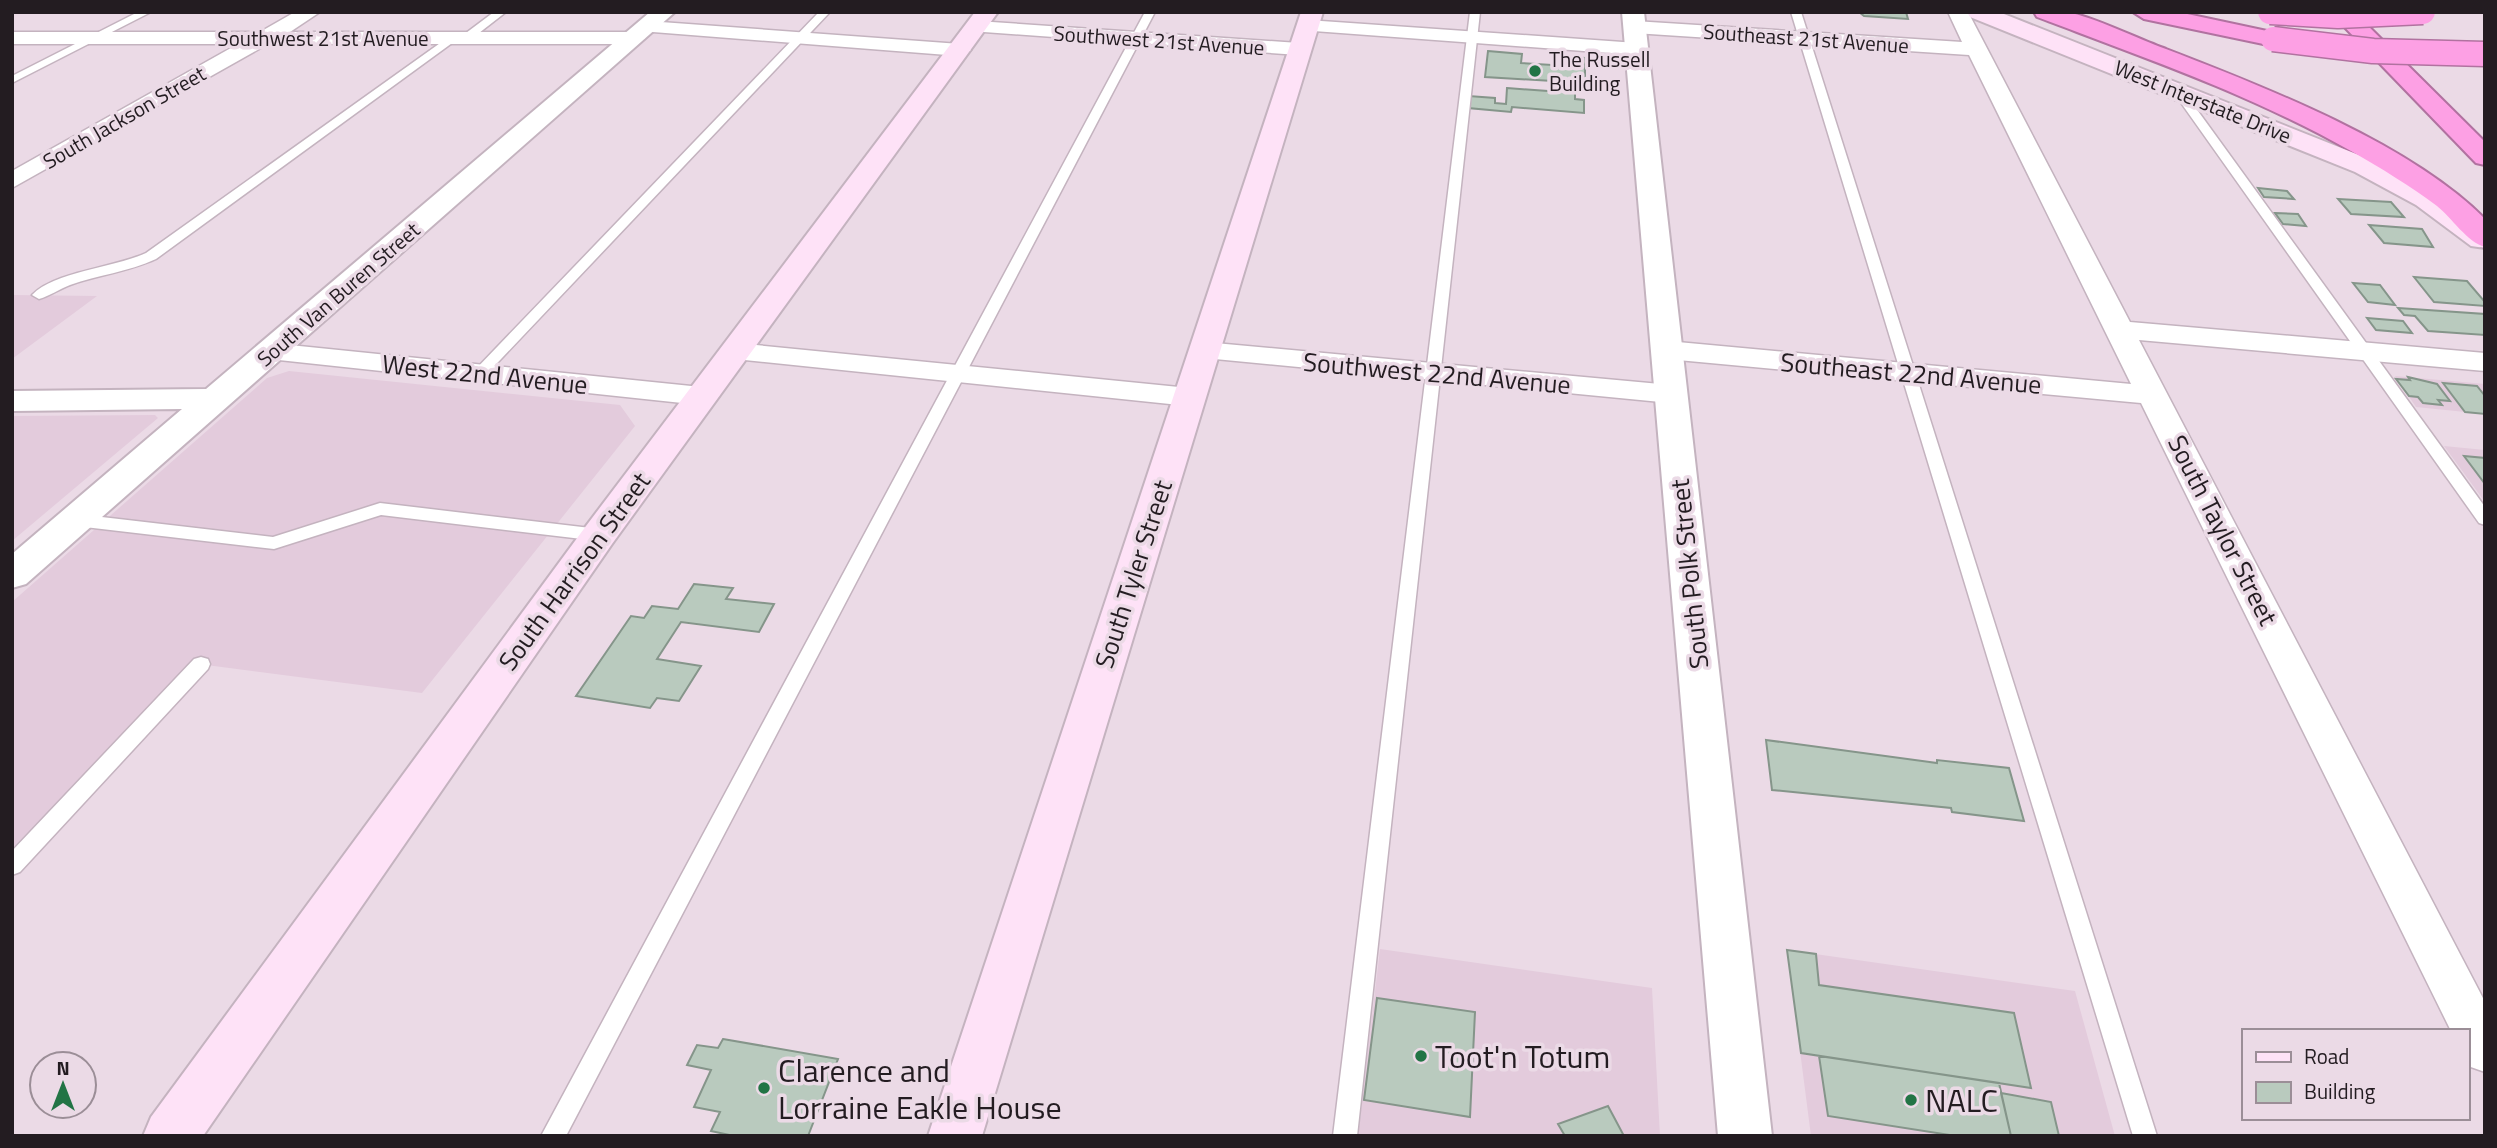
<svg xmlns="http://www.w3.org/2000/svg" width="2497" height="1148" viewBox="0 0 2497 1148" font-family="'Titillium Web',sans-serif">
	<rect width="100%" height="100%" fill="#ebdae6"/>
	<path fill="#e3cbdc" d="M12 295H13L97 296 12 359Z
		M289 371 620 405 635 426 422 693 191 663 12 849V602L267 378Z
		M2395 376 2485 384V414L2416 407Z
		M155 415 158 418 12 541V416Z
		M2444 446 2485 450V502Z
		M1380 949 1652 988 1660 1136H1358Z
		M1787 950 2075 991 2115 1136H1811Z"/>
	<path fill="#b9cabe" stroke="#85958a" stroke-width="2" d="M1859 12H1906L1908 19 1864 16Z
		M1488 51 1522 54 1521 63 1552 65 1553 56 1585 58V83L1485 77Z
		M1507 88 1575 93V99L1584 100V113L1512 107 1511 112 1468 108 1469 96 1495 98V103L1506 104Z
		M2258 188 2287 191 2294 199 2264 197Z
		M2338 199 2391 202 2404 217 2351 214Z
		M2275 213 2298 214 2306 226 2283 224Z
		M2369 225 2422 229 2433 247 2384 243Z
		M2414 277 2467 281 2485 302V306L2434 302Z
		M2353 283 2380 285 2395 305 2368 302Z
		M2398 308 2485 314V335L2428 331 2415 316 2404 315Z
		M2367 318 2403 321 2412 333 2376 330Z
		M2408 377 2437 384 2450 401 2438 400 2442 405 2423 403 2418 397 2409 396 2396 379 2410 380Z
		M2443 383 2477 386 2485 396V414L2465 412Z
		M2464 456 2485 458V484Z
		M694 584 733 588 726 599 774 604 759 632 681 622 657 659 701 666 679 701 657 698 650 708 576 696 631 616 644 618 652 606 678 609Z
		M1766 740 1937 763V760L2009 768 2024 821 1952 812 1951 808 1772 790Z
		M1787 950 1816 954 1819 985 2014 1013 2031 1088 1801 1053Z
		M1377 998 1475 1012 1470 1117 1364 1100Z
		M723 1039 838 1059 808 1136H734L711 1131 720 1112 694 1107 711 1070 687 1065 697 1045 718 1048Z
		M1819 1056 1999 1083 2011 1136H1956L1828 1116Z
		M2001 1093 2051 1102 2059 1136H2011Z
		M1608 1106 1624 1136H1565L1558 1124Z"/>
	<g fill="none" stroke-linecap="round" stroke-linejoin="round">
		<defs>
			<path id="service" d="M138 12H151L12 83V76Z
				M494 12H506L470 40H462V36Z
				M819 12H830L484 377H474V371Z
				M1145 12H1155L566 1136H541Z
				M1470 12H1480L1357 1136H1333Z
				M1791 12H1801L2157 1136H2133Z
				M450 36 459 38 156 259C128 272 98 275 70 285 59 289 50 296 39 299L32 295C55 271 114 268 146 253Z
				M2174 89H2182L2485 507V525L2479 523 2174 93Z
				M380 503 599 529 607 535 599 541 381 515 274 549 76 526 68 520 76 514 273 537Z
				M201 657 208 659 210 664 208 669 20 872 12 875V851L194 659Z"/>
			<path id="minor" d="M295 12H320L290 32H634L645 38 634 44H268L12 188V171L238 44H12V32H260Z
				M1948 12H1968L2130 322 2485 353V371L2139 340 2485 1002V1072L2468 1066 2467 1031H2451L2141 403 1667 359 1657 356 1652 350 1657 344 1667 341 2131 384 1969 55 1634 33 1624 27 1634 21 1962 42Z
				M1307 20 1637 43 1648 49 1637 55 1300 30 1297 26Z
				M647 21 960 44 971 50 960 56 640 31 637 27 640 23Z
				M977 21 1299 43 1310 49 1299 55 970 31 967 27Z
				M1204 342 1671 385 1682 388 1686 394 1682 400 1671 403 1194 357 1189 351 1194 345Z
				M270 343 701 387 712 390 716 396 712 402 701 405 260 358 255 352 260 346Z
				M735 343 1189 388 1200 391 1204 397 1200 403 1189 406 725 358 720 352 725 346Z"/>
			<path id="tertiary" d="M650 12H675L26 584 12 588V554L182 409 12 411V391L206 389Z
				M1622 12H1644L1772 1136H1718Z"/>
			<path id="secondary" d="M975 12H998L612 544 203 1136H143L151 1117 586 526Z
				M1301 12H1323L982 1136H928Z
				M1967 12H1999L2374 161 2436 193 2485 229V248L2471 246 2416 205 2355 172 1970 17Z"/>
			<path id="motorway" d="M2034 12C2044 12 2056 11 2066 12 2095 17 2138 39 2166 49 2265 87 2411 144 2485 219V247C2467 242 2452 218 2437 206 2410 186 2381 168 2351 151 2252 95 2143 57 2037 17Z
				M2133 12H2178L2281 34 2285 39 2281 44 2273 46 2144 19Z
				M2330 12H2354L2485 142V165L2476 163Z"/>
		</defs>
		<use href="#service" stroke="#c4b3bf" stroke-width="3"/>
		<use href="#minor" stroke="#c4b3bf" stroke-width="3"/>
		<use href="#tertiary" stroke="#c4b3bf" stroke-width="4"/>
		<use href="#secondary" stroke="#c4b3bf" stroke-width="4"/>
		<use href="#motorway" stroke="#b172a0" stroke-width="4"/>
		<use href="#service" fill="#fff" fill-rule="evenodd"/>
		<use href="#minor" fill="#fff" fill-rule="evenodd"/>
		<use href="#tertiary" fill="#fff" fill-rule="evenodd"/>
		<use href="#secondary" fill="#fee2f7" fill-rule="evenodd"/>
		<use href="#motorway" fill="#fda0e4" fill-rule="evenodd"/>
		<defs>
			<path id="motorway-bridge" d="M2270 12 2338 16 2423 12
				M2273 39 2373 51 2485 54"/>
		</defs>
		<use href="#motorway-bridge" stroke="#b172a0" stroke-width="27" stroke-linecap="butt"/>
		<use href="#motorway-bridge" stroke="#fda0e4" stroke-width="24"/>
	</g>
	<g fill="#227445" stroke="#ebdae6" stroke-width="2.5">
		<circle cx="1535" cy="71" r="7"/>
		<circle cx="1421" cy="1056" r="7"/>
		<circle cx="764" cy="1088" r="7"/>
		<circle cx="1911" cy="1100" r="7"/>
	</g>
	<g text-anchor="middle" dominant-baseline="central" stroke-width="7" stroke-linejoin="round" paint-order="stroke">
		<g font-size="21" fill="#231c21" stroke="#ebdae6">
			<text x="323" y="38">Southwest 21st Avenue</text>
			<text transform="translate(1806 38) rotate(4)">Southeast 21st Avenue</text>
			<text transform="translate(1159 40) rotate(4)">Southwest 21st Avenue</text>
			<text transform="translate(2203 101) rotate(22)">West Interstate Drive</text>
			<text transform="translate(124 117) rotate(-30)">South Jackson Street</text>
			<text transform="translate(338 294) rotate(-41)">South Van Buren Street</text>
		</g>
		<g font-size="21" fill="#231c21" stroke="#ebdae6" text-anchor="start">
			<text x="1549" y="59">The Russell<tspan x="1549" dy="24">Building</tspan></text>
		</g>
		<g font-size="26" fill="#231c21" stroke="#ebdae6">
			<text transform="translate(1437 373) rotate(5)">Southwest 22nd Avenue</text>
			<text transform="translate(1911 373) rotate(5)">Southeast 22nd Avenue</text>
			<text transform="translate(485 374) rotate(6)">West 22nd Avenue</text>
			<text transform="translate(2223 530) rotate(63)">South Taylor Street</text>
			<text transform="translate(574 571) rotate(-54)">South Harrison Street</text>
			<text transform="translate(1133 574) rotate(-72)">South Tyler Street</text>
			<text transform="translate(1689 574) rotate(-96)">South Polk Street</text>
		</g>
		<g font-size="32" fill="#231c21" stroke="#ebdae6" text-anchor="start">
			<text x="1435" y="1056">Toot'n Totum</text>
			<text x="778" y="1070">Clarence and<tspan x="778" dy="37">Lorraine Eakle House</tspan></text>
			<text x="1925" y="1100">NALC</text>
		</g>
	</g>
	<rect width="2497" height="1148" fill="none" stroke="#231c21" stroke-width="28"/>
	<rect x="2242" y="1029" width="228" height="91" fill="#ebdae6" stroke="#9b8e97" stroke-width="2"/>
	<rect x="2256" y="1052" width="35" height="10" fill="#fee2f7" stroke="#9b8e97" stroke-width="2"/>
	<text x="2304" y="1064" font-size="21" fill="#231c21">Road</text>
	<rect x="2256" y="1082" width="35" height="21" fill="#b9cabe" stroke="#9b8e97" stroke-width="2"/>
	<text x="2304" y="1099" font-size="21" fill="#231c21">Building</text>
	<g transform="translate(63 1085)"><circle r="33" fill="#ebdae6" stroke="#9b8e97" stroke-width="2"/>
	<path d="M0-5L12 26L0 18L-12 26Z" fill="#227445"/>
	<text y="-10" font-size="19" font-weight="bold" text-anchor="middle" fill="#231c21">N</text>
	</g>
</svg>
